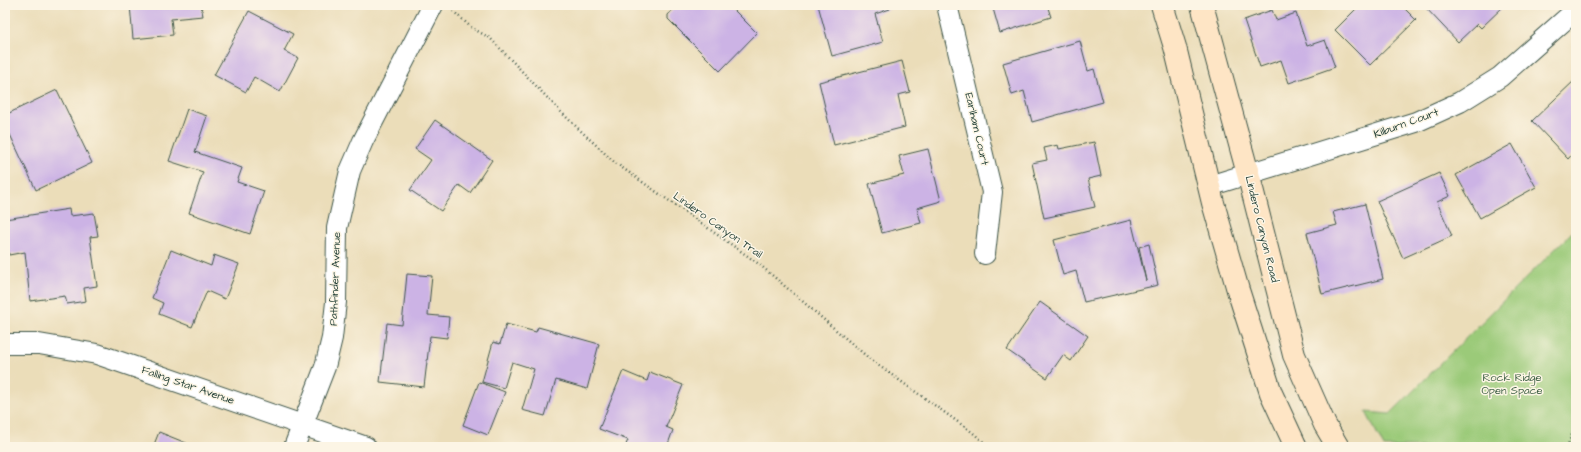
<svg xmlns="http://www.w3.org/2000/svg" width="1581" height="452" viewBox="0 0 1581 452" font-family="'Architects Daughter',sans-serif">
	<rect width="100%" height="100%" fill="#fcf5e5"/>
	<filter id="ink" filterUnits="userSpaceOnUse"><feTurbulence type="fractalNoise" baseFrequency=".025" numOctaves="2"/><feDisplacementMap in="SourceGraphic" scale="8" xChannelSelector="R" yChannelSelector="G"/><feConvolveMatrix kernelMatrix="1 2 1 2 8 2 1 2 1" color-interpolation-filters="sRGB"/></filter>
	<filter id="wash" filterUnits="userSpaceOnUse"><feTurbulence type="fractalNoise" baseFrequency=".012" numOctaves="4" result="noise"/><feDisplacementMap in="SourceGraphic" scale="16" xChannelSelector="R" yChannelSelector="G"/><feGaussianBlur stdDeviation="0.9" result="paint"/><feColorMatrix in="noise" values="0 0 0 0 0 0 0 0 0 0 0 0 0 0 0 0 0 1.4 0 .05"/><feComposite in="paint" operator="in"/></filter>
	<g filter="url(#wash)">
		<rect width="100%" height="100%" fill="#ebddb9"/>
		<path fill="#9bca79" stroke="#5d8456" d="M1576 228V447H1384L1366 412 1390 414Z"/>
		<g id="blocks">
			<path fill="#ccb3e5" d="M130 5H201L203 16 171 19 173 35 133 39Z
				M677 5H683L686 8 689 5H729L757 33 720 71 668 19V15Z
				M818 5H889L890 9 875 14 883 42 832 56Z
				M992 5H1047L1051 17 1000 33Z
				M1360 5H1401L1416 20 1370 65 1335 30Z
				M1427 5H1505L1481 28 1477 24 1458 42 1425 7Z
				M1272 10 1276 20 1296 13 1307 46 1325 40 1335 67 1289 83 1281 60 1260 67 1244 20Z
				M249 11 293 34 284 51 298 58 280 92 254 77 246 92 214 75Z
				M1080 41 1088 71 1094 69 1103 102 1032 122 1024 91 1012 95 1003 63Z
				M902 61 910 92 898 95 905 127 834 145 819 82Z
				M1576 79V150L1568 159 1532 121Z
				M57 90 92 163 36 190 5 124V115Z
				M187 109 207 116 195 152 242 168 237 182 264 191 250 234 189 213 203 172 169 161Z
				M435 120 492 160 470 193 459 185 441 211 410 190 431 160 415 149Z
				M1094 142 1101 176 1088 179 1095 207 1044 218 1032 163 1047 160 1044 148 1058 145 1059 149Z
				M1512 144 1536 187 1480 218 1456 175Z
				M928 149 941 201 917 208 921 223 882 233 869 184 904 175 899 156Z
				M1439 173 1450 196 1437 202 1452 236 1403 258 1377 201Z
				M1365 204 1383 279 1322 294 1307 233 1337 225 1333 212Z
				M69 209 70 216 94 213 98 236 90 237 97 286 84 288 86 301 67 304 65 296 30 301 25 252 9 255 5 219Z
				M1131 220 1146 281 1139 247 1149 244 1158 285 1084 302 1076 271 1063 275 1054 240Z
				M171 250 211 266 214 255 239 264 225 299 207 291 192 327 159 314 163 303 152 298Z
				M407 274 432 276 428 315 449 317 447 338 430 336 424 387 380 382 387 323 402 325Z
				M1040 302 1088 336 1071 361 1063 355 1047 378 1007 350Z
				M506 324 536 332 538 327 599 344 587 389 556 380 545 416 522 410 534 369 512 362 504 388 482 382 493 342 500 344Z
				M623 371 647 381 650 372 683 385 666 427 673 430 667 447H625L628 440 599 429Z
				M479 382 505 392 488 435 463 425Z
				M159 432 196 447H153Z"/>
		</g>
	</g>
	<g filter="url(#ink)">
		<use href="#blocks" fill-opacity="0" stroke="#3e5548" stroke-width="1"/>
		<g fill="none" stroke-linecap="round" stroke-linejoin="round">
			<defs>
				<path id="street" d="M947 5 992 192 985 254
					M1209 186 1416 122 1460 102 1500 77 1576 10
					M5 344H39L97 354 366 447
					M294 447 325 367 332 338 336 302 337 228 350 171 363 141 433 5"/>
				<path id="secondary" d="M1162 5 1175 47 1213 203 1238 290 1271 393 1296 447
					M1202 5 1250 181 1294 355 1325 425 1338 447"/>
			</defs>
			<use href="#street" stroke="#3e5548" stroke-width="22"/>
			<use href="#secondary" stroke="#3e5548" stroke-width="24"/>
			<path stroke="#3e5548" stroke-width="2.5" stroke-dasharray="1 3" stroke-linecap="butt" d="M453 11 472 28 490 38 563 114 614 162 759 264 871 360 972 432 989 447
				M1567 447 1576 424"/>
			<use href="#street" stroke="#fff" stroke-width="20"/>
			<use href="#secondary" stroke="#fee5c5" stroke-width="22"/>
		</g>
	</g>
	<g text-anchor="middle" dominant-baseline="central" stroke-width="3" stroke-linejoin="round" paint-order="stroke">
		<g font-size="11" fill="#1f3d34" stroke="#fcf5e5">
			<text transform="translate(1406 123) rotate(-20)">Kilburn Court</text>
			<text transform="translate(977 129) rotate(77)">Earlham Court</text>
			<text transform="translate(718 225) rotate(35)">Lindero Canyon Trail</text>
			<text transform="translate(1262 229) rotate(76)">Lindero Canyon Road</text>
			<text transform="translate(335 279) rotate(-88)">Pathfinder Avenue</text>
			<text transform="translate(188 385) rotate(19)">Falling Star Avenue</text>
		</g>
		<g font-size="11" fill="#3e6045" stroke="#fcf5e5">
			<text x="1512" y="377">Rock Ridge<tspan x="1512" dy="13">Open Space</tspan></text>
		</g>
	</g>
	<rect width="1581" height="452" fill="none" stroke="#fcf5e5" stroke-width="20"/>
</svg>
